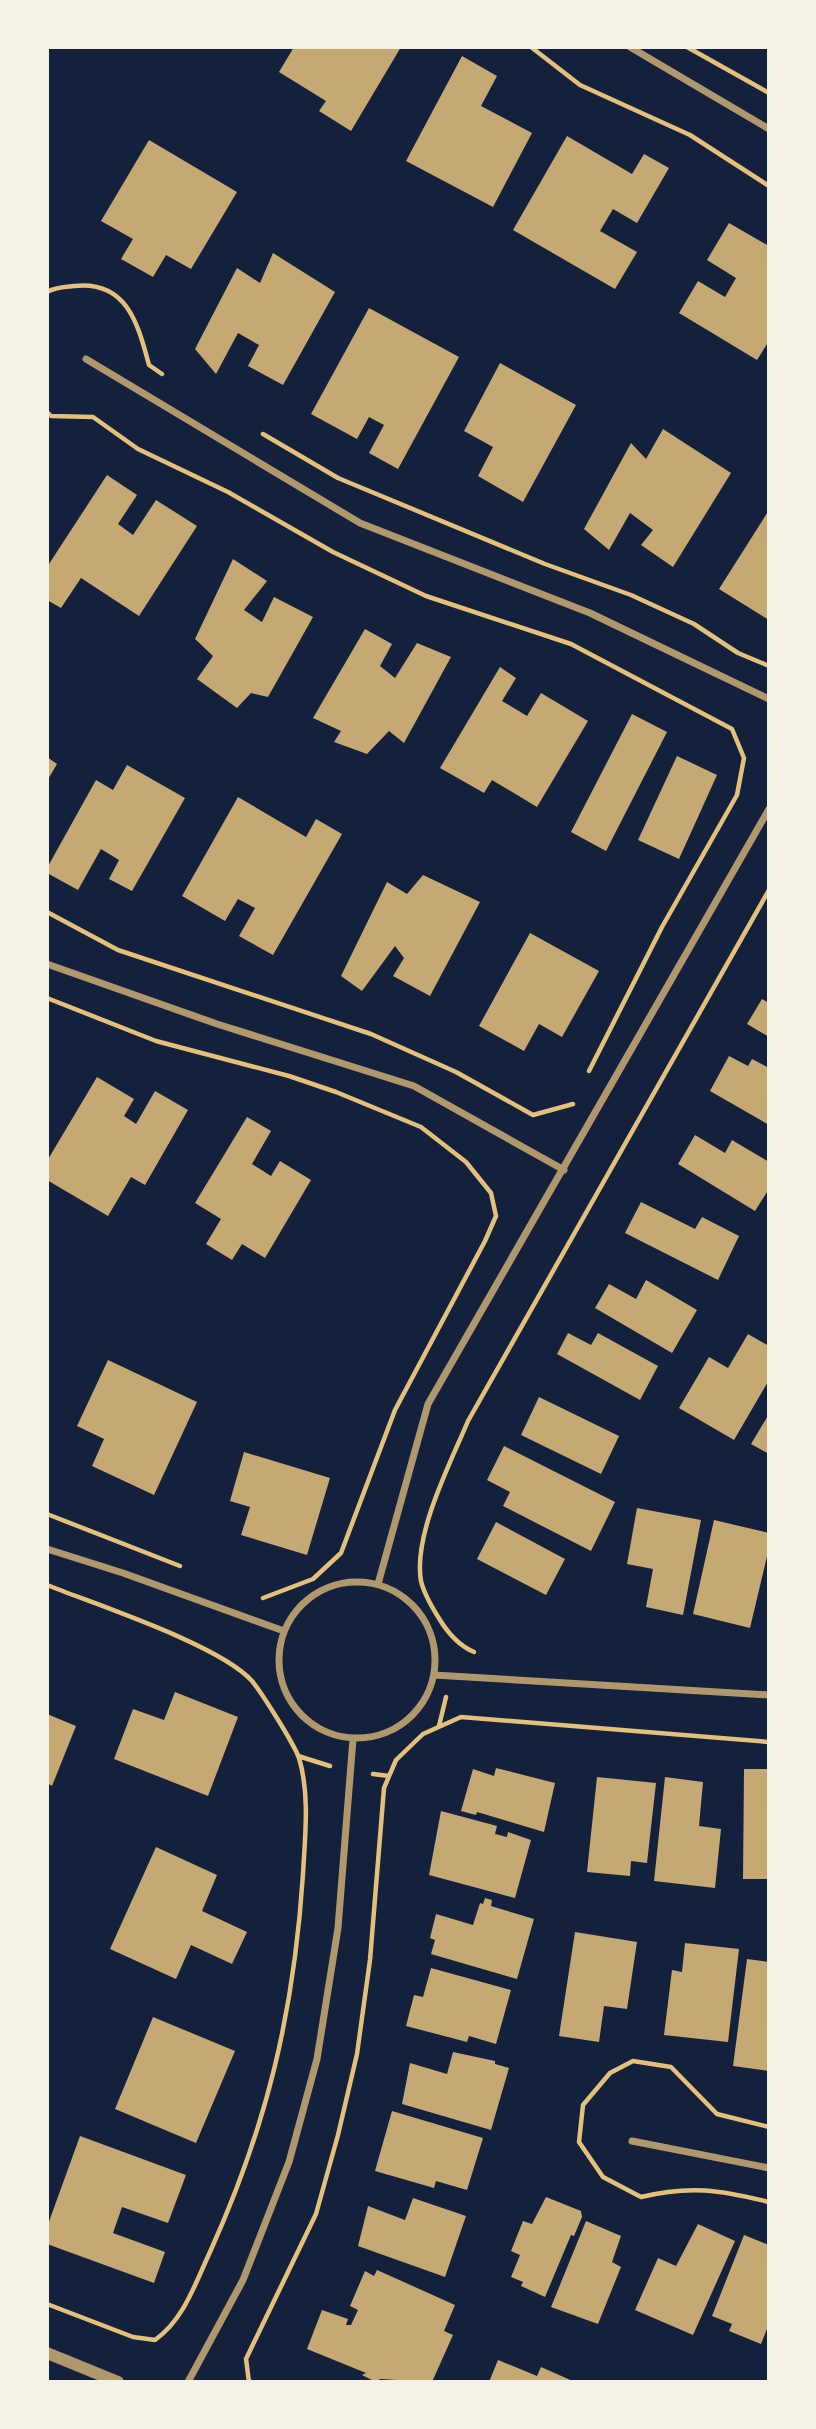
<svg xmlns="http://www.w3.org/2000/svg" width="816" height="2429" viewBox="0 0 816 2429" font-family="Manrope,sans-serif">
	<rect width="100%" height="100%" fill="#14213d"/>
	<path fill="#c6a872" d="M294 47H401L351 131 319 111 326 101 279 72Z
		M462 56 497 76 481 106 532 133 493 207 406 161Z
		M567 136 632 174 644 154 669 168 637 223 613 209 600 231 637 252 615 289 513 230Z
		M149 140 237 192 191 269 166 255 153 277 121 259 133 239 101 221Z
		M729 223 769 246V341L757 360 679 313 698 281 725 297 736 278 707 260Z
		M273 253 335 292 283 385 248 366 259 345 238 333 216 374 195 349 237 268 260 283Z
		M369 308 459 357 398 469 369 453 384 425 369 417 357 439 311 414Z
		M500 363 576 405 523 502 478 476 493 447 464 431Z
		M663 429 731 473 673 567 641 545 653 530 630 513 609 550 584 529 631 443 646 459Z
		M107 475 137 495 118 524 133 535 156 500 197 526 139 616 81 578 61 608 47 600V567Z
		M769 510V620L719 589Z
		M233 559 267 581 244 610 262 622 274 597 313 617 268 697 251 693 237 708 197 679 213 656 195 639Z
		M365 629 392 644 380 666 395 678 417 643 451 657 404 743 389 731 367 754 334 742 341 731 313 718Z
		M500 667 516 678 502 701 527 716 541 693 588 721 537 807 492 780 484 793 440 768Z
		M632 714 667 732 606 851 571 832Z
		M677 756 717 775 679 859 638 840Z
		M47 757 57 764 47 781Z
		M127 765 185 798 132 891 109 879 119 860 101 849 78 890 47 873V868L96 780 113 790Z
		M238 797 306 837 316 819 342 834 273 955 239 936 255 908 238 899 225 921 182 896Z
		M423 875 480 902 430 996 393 976 404 958 395 946 362 991 341 976 387 882 407 894Z
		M530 933 599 971 562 1037 539 1024 524 1051 479 1026Z
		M762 999 769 1003V1037L747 1024Z
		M729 1056 748 1066 752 1059 769 1068V1125L710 1091Z
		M97 1077 134 1099 124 1116 136 1124 155 1091 188 1110 145 1185 131 1177 108 1216 47 1180V1161Z
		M247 1117 271 1131 252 1164 271 1176 280 1161 311 1180 265 1258 242 1244 232 1260 206 1244 221 1219 195 1203Z
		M695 1135 725 1153 732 1140 769 1162V1189L755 1211 678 1164Z
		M641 1202 695 1229 702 1217 739 1236 718 1280 625 1233Z
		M646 1280 697 1310 672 1353 595 1308 609 1284 636 1299Z
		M568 1333 591 1345 598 1333 658 1366 640 1400 557 1354Z
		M748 1334 769 1346V1380L734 1440 679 1408 709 1357 728 1368Z
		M108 1360 197 1402 154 1495 92 1466 104 1439 77 1426Z
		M539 1397 619 1436 601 1474 521 1435Z
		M769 1414V1454L751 1444Z
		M504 1446 615 1502 591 1551 503 1506 510 1492 487 1480Z
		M244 1452 330 1478 307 1555 241 1535 250 1507 230 1501Z
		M637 1508 701 1520 683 1615 646 1607 653 1569 627 1564Z
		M714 1520 769 1533V1548L750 1628 693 1614Z
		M496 1522 565 1559 546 1595 477 1559Z
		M175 1692 238 1717 208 1796 114 1759 133 1709 164 1720Z
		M47 1714 76 1726 52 1786 47 1783Z
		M496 1768 555 1783 544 1832 477 1812 476 1815 461 1811 473 1769 494 1776Z
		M744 1769H769V1879H743Z
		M597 1777 656 1783 647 1863 631 1861 630 1876 587 1872Z
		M665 1777 703 1782 699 1826 721 1829 715 1888 654 1881Z
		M441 1811 497 1826 495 1834 507 1837 508 1832 531 1840 515 1898 429 1875Z
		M156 1847 217 1875 202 1911 247 1932 232 1964 191 1945 176 1979 110 1949Z
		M485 1898 492 1900 491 1906 534 1919 517 1979 431 1954 435 1940 430 1938 436 1914 473 1925 480 1903 483 1904Z
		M575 1932 637 1942 627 2009 604 2006 599 2042 559 2036Z
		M685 1943 739 1949 728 2042 664 2035 672 1970 682 1972Z
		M747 1959 769 1962V2071L733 2066Z
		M431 1968 511 1990 496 2044 469 2036 467 2042 406 2026 414 1995 423 1997Z
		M153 2017 235 2051 196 2143 115 2109Z
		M453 2052 495 2061V2064L509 2068 491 2130 402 2104 410 2063 447 2074Z
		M392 2111 483 2138 467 2190 436 2181 434 2188 375 2171Z
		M80 2136 186 2175 168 2223 122 2207 113 2233 165 2252 154 2283 47 2244V2227Z
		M546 2197 581 2211 582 2217 574 2236 571 2235 545 2297 521 2286 523 2282 511 2277 520 2255 511 2251 523 2221 532 2224Z
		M413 2198 466 2216 445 2277 358 2246 368 2206 405 2220Z
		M586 2221 621 2236 612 2262 621 2267 598 2324 551 2307Z
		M698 2224 735 2241 693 2335 635 2310 658 2258 676 2266Z
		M744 2235 769 2245V2324L761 2344 729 2331 732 2324 712 2316Z
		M377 2270 455 2305 444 2331 453 2335 432 2382 380 2379 376 2382 362 2375 366 2373 307 2349 322 2310 348 2319 346 2325H351L358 2310 350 2306 365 2271 374 2276Z
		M498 2360 537 2376 541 2367 575 2382H489Z"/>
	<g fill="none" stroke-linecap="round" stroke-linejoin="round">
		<path stroke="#e5c07b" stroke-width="4.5" d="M531 47 580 85 690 135 769 186
			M687 47 769 93
			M47 292C55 287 65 287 74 286 127 280 138 324 149 365L162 374
			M47 412 51 416 93 417 138 449 228 492 333 552 426 596 571 644 732 729 744 758 737 795 662 927 589 1071
			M263 434 338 478 545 564 631 595 694 624 738 653 769 666
			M47 912 118 950 371 1034 456 1072 533 1115 573 1104
			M47 998 156 1041 289 1076 336 1092 421 1127 466 1162 491 1193 496 1216 485 1241 395 1410 341 1553 313 1579 263 1598
			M47 1514 180 1566
			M47 1585C97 1605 220 1645 252 1681 262 1693 294 1744 299 1758 310 1794 305 1837 303 1874 294 2012 267 2126 210 2252 195 2284 184 2319 155 2340L133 2337 47 2304
			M474 1652C460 1646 448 1633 440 1620 433 1609 424 1594 421 1581 413 1535 450 1464 468 1421L769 890
			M439 1726 446 1697
			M298 1756 330 1766
			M373 1774 389 1776
			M769 2127 717 2114 671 2067 633 2061 610 2073 583 2105 579 2142 603 2177 641 2197C690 2185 720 2190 769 2202
			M249 2382 246 2359 316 2214 338 2135 357 2054 370 1960 384 1788 396 1760 423 1734 461 1717 769 1742"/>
		<path stroke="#b1986c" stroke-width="7" d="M630 47 769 129
			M86 359 360 523 590 613 769 699
			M47 964 217 1024 414 1086 564 1170
			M47 1549 123 1573 284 1631
			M279 1660a78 78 0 1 1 156 0a78 78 0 1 1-156 0Z
			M378 1584 428 1404 769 809
			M434 1675 769 1695
			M632 2141 769 2168
			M188 2382 243 2280 289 2162 317 2059 338 1928 353 1739"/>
		<path stroke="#b1986c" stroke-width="12" d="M47 2353 118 2382"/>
	</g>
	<rect width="816" height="2429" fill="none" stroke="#f6f1e7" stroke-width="98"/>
</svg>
